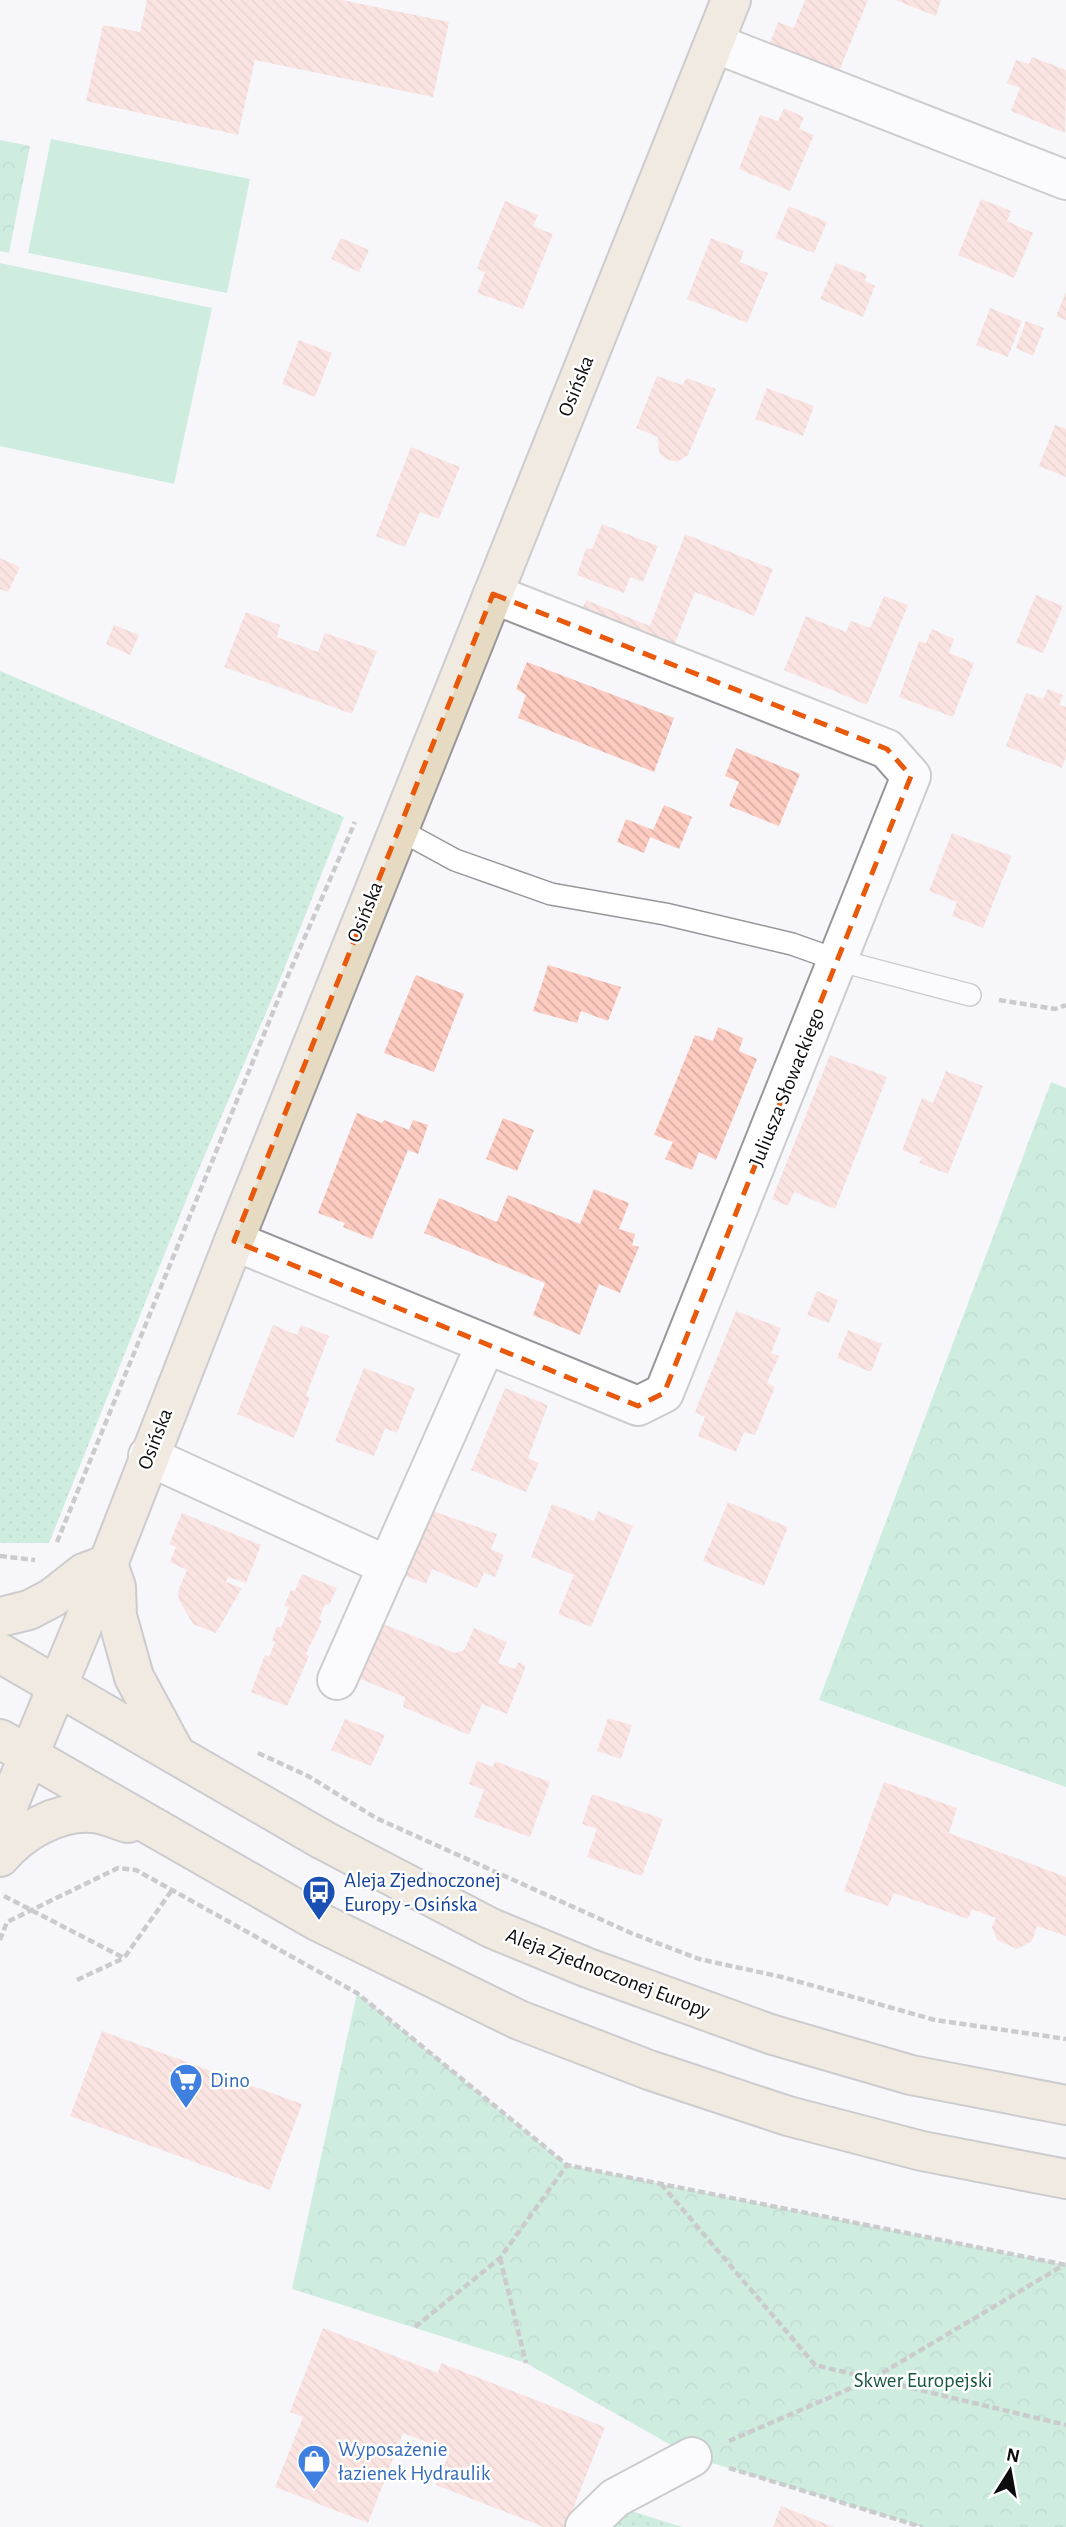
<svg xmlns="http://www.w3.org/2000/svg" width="1066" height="2527" viewBox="0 0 1066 2527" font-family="'Alegreya Sans',sans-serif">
	<defs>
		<pattern id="grass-dots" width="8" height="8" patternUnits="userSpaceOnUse" patternTransform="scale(1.75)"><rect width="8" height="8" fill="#9bdfbd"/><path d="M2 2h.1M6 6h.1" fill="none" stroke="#84bea1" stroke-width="1.8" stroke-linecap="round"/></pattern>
		<pattern id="park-crowns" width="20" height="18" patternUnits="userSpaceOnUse" patternTransform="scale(1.75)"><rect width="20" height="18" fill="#9bdfbd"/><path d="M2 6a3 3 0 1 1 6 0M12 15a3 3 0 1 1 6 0" fill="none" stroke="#84bea1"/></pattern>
		<pattern id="building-back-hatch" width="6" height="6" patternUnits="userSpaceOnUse" patternTransform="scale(1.75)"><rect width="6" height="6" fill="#fdcbbf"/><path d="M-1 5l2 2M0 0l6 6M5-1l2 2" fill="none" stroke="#d8ada3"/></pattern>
	</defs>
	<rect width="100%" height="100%" fill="#f7f7fb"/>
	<path fill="url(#grass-dots)" d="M0 671 344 817 277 987 195 1178 49 1543H0Z
		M619 2507 682 2527H599Z"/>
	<path fill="url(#park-crowns)" d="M0 140 30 146 9 253 0 251Z
		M1051 1082 1066 1088V1787L819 1700Z
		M357 1993 567 2165 1066 2265V2527H922L692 2457 526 2363 292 2289Z"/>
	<path fill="#9bdfbd" d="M51 139 250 179 227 293 28 253Z
		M0 263 212 308 174 484 0 446Z"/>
	<path fill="url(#building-back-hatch)" d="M147 0H342L449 22 433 97 255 60 238 135 86 101 103 25 140 32Z
		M805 0H868L838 74 769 45 778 22 794 28Z
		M895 0H941L936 16Z
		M1032 57 1066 70 1065 133 1011 111 1020 88 1007 83 1016 60 1029 64Z
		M784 108 804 117 799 129 814 135 790 191 739 169 760 115 778 121Z
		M981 199 1011 211 1007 221 1033 233 1014 278 958 255Z
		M505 201 538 215 533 226 553 234 523 309 477 293 485 273 477 268Z
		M789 206 827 222 814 253 775 238Z
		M341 238 369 250 359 272 331 259Z
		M711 238 744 251 740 262 768 273 747 323 687 299Z
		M836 263 867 275 865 281 875 286 863 317 820 299Z
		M1066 292V320L1056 316Z
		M990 308 1022 321 1008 357 976 345Z
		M1026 321 1044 328 1033 356 1016 348Z
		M299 340 332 353 315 397 282 384Z
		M657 376 682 385 687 378 716 389 688 455 677 462 666 459 659 453 658 437 636 428Z
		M767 388 814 406 803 436 755 419Z
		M1055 425 1066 429V477L1039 466Z
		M411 447 460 467 439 519 420 512 405 547 376 536Z
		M602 524 658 546 643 582 630 577 624 593 577 575 586 548 592 549Z
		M685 534 773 569 754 616 695 592 670 656 578 619 586 600 650 626Z
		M0 558 20 567 8 592 0 589Z
		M1036 595 1063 606 1043 653 1016 643Z
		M884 596 908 605 867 705 784 670 806 616 846 632 851 621 870 628Z
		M246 612 280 625 277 637 318 652 325 633 377 651 352 714 224 667Z
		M114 625 139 635 130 655 106 644Z
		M932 629 954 639 949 653 974 663 953 717 899 697 919 641 926 643Z
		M527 662 674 718 654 772 518 718 526 695 516 689Z
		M1048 689 1063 695 1059 705 1066 707V756L1062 768 1006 746 1026 693 1043 699Z
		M736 748 800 774 779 826 729 806 739 782 725 776Z
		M664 805 692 817 679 849 650 837 644 853 617 842 626 819 653 830Z
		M952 833 1012 856 983 928 952 916 957 902 929 891Z
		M548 965 621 987 608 1021 581 1011 577 1023 533 1011Z
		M416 975 464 994 434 1072 384 1053Z
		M718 1027 743 1038 739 1051 757 1059 716 1160 699 1152 692 1170 665 1159 673 1142 654 1135 695 1035 713 1041Z
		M830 1055 887 1077 835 1209 794 1192 788 1206 772 1199Z
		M946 1071 983 1086 948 1174 919 1163 922 1158 902 1150 922 1098 933 1103Z
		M357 1113 382 1123 384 1120 409 1130 413 1120 428 1125 418 1154 408 1150 372 1239 343 1227 345 1223 318 1213Z
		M503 1118 534 1130 517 1171 486 1159Z
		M594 1189 629 1203 619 1229 635 1234 632 1245 639 1247 620 1293 599 1284 580 1335 533 1315 545 1283 424 1233 439 1198 497 1222 508 1195 580 1224Z
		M817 1291 838 1300 829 1323 807 1315Z
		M736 1311 781 1328 771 1353 779 1356 767 1383 775 1387 755 1435 744 1432 736 1452 698 1436 705 1417 695 1412Z
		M273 1325 297 1335 301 1325 329 1336 306 1396 310 1397 294 1438 237 1414Z
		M848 1330 882 1344 871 1372 837 1358Z
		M364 1368 415 1388 397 1433 385 1428 374 1456 335 1441Z
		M505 1388 548 1405 528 1458 539 1463 526 1492 471 1470Z
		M728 1502 788 1527 764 1586 703 1561Z
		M552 1504 594 1521 598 1511 633 1526 591 1627 558 1614 574 1575 531 1557Z
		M425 1508 497 1534 491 1549 504 1555 495 1577 484 1573 477 1588 432 1569 426 1584 399 1573Z
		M182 1513 261 1545 246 1583 228 1577 226 1582 242 1588 216 1633 193 1624 179 1600 178 1591 187 1570 170 1562 176 1547 169 1544Z
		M302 1574 337 1588 329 1605 325 1604 319 1619 322 1621 306 1654 309 1656 287 1706 251 1692 265 1655 269 1657 275 1642 272 1641 277 1626 281 1628 289 1607 284 1606 291 1590 295 1591Z
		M381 1623 455 1653 464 1650 474 1628 507 1642 498 1663 515 1669 518 1662 526 1666 507 1714 482 1704 469 1735 403 1707 405 1697 360 1679Z
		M608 1718 632 1725 621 1759 597 1751Z
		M345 1719 385 1735 371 1766 331 1750Z
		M477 1761 493 1767 495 1761 550 1782 530 1837 474 1817 484 1790 469 1784Z
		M884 1782 957 1808 949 1833 1066 1877V1936L1037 1926 1032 1941 1017 1949 997 1940 992 1927 996 1918 972 1909 968 1919 894 1893 888 1906 844 1891Z
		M592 1794 663 1819 642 1876 587 1857 597 1829 582 1824Z
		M102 2031 302 2104 270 2190 70 2116Z
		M323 2328 438 2373 441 2363 605 2427 566 2527H544L436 2485 450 2451 403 2433 368 2523 275 2487 303 2417 290 2412Z
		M781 2506 834 2527H773Z"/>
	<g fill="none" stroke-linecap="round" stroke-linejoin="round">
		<defs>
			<path id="lane" d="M398 829 455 860 551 894 665 914 792 944 837 960 970 995"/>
			<path id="street" d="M714 43 1066 180
				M234 1241 638 1406 664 1393 911 776 887 749 493 594
				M148 1456 388 1566
				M337 1680 486 1344
				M585 2527 615 2498 692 2457"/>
			<path id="secondary" d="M108 1564 116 1587 117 1616 134 1677 176 1755
				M0 1617 29 1610 52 1598 84 1573 108 1564
				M0 1653 323 1840 491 1928 588 1968 770 2034 911 2075 1066 2105
				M0 1739 319 1922 519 2020 649 2070 788 2116 922 2151 1066 2179
				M0 1825 108 1564 234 1241 731 0
				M0 1857C21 1832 57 1811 91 1813 103 1813 117 1820 128 1823"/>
		</defs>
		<use href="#lane" stroke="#97979a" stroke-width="24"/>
		<use href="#street" stroke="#97979a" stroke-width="42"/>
		<use href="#secondary" stroke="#97979a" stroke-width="42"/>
		<path stroke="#959598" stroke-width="4.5" stroke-dasharray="7 3.5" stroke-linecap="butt" d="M999 1000 1055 1009 1066 1005
			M57 1542 284 985 355 822
			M0 1556 35 1560
			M258 1753 308 1776 376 1818 631 1933 699 1959 782 1977 935 2020 1066 2039
			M4 1896 124 1958 172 1890
			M0 1940 7 1922 118 1868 136 1870 357 1993 567 2165 1066 2265
			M77 1980 124 1958
			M661 2184 815 2365 1066 2425
			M500 2258 526 2363
			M415 2327 500 2258 567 2165
			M729 2441 872 2379 1064 2265
			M729 2468 922 2527"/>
		<use href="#lane" stroke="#fff" stroke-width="21"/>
		<use href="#street" stroke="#fff" stroke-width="38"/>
		<use href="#secondary" stroke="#e6dac2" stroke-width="38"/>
	</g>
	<path d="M0 0H1066V2527H0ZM493 594 887 749 911 776 664 1393 638 1406 234 1241Z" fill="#f7f7fb" fill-opacity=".55" fill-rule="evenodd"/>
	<path fill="none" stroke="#e8590c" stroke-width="5" stroke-dasharray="14 9" stroke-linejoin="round" d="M493 594 887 749 911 776 664 1393 638 1406 234 1241Z"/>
	<defs>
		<symbol id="bus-pin" viewBox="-11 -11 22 30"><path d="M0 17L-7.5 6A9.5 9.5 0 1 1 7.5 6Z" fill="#1a4fb4" stroke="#fff"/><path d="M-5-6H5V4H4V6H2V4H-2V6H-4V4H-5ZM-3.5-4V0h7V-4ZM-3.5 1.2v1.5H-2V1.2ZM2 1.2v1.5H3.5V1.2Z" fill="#fff"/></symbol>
		<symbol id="supermarket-pin" viewBox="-11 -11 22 30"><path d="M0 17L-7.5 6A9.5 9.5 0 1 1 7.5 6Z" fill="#3f7fe0" stroke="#fff"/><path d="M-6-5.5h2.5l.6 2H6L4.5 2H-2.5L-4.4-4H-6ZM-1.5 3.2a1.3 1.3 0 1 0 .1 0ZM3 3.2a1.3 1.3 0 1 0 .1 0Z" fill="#fff"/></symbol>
		<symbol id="shop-pin" viewBox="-11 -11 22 30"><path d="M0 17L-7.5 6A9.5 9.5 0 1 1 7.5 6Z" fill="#3f7fe0" stroke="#fff"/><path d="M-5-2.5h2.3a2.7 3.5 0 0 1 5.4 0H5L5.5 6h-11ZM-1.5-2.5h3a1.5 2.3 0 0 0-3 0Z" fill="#fff"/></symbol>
	</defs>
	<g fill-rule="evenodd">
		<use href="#bus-pin" x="300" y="1873" width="38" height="52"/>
		<use href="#supermarket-pin" x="167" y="2061" width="38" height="52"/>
		<use href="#shop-pin" x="295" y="2442" width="38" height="52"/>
	</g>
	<g text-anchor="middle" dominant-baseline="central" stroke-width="5" stroke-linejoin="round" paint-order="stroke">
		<g font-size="21" fill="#0c0c0e" stroke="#fff">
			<text transform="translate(576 386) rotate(-68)">Osińska</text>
			<text transform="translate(365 912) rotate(-68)">Osińska</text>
			<text transform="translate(787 1087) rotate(-68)">Juliusza Słowackiego</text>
			<text transform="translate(155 1439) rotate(-69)">Osińska</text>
			<text transform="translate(608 1973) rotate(21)">Aleja Zjednoczonej Europy</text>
		</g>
		<g font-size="21" fill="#164399" stroke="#fff" text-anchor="start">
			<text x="344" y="1880">Aleja Zjednoczonej<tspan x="344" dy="24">Europy - Osińska</tspan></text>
		</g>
		<g font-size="21" fill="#366cbe" stroke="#fff" text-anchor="start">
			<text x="210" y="2080">Dino</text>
			<text x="338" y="2449">Wyposażenie<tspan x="338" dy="24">łazienek Hydraulik</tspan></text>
		</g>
		<g font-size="21" fill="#16573e" stroke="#fff">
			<text x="923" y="2380">Skwer Europejski</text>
		</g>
	</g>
	<g transform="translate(1010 2471) rotate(11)" stroke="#ffffff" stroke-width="5" paint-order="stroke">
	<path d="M0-5L12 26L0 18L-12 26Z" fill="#0c0c0e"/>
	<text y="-10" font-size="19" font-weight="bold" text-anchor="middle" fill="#0c0c0e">N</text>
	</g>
</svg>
